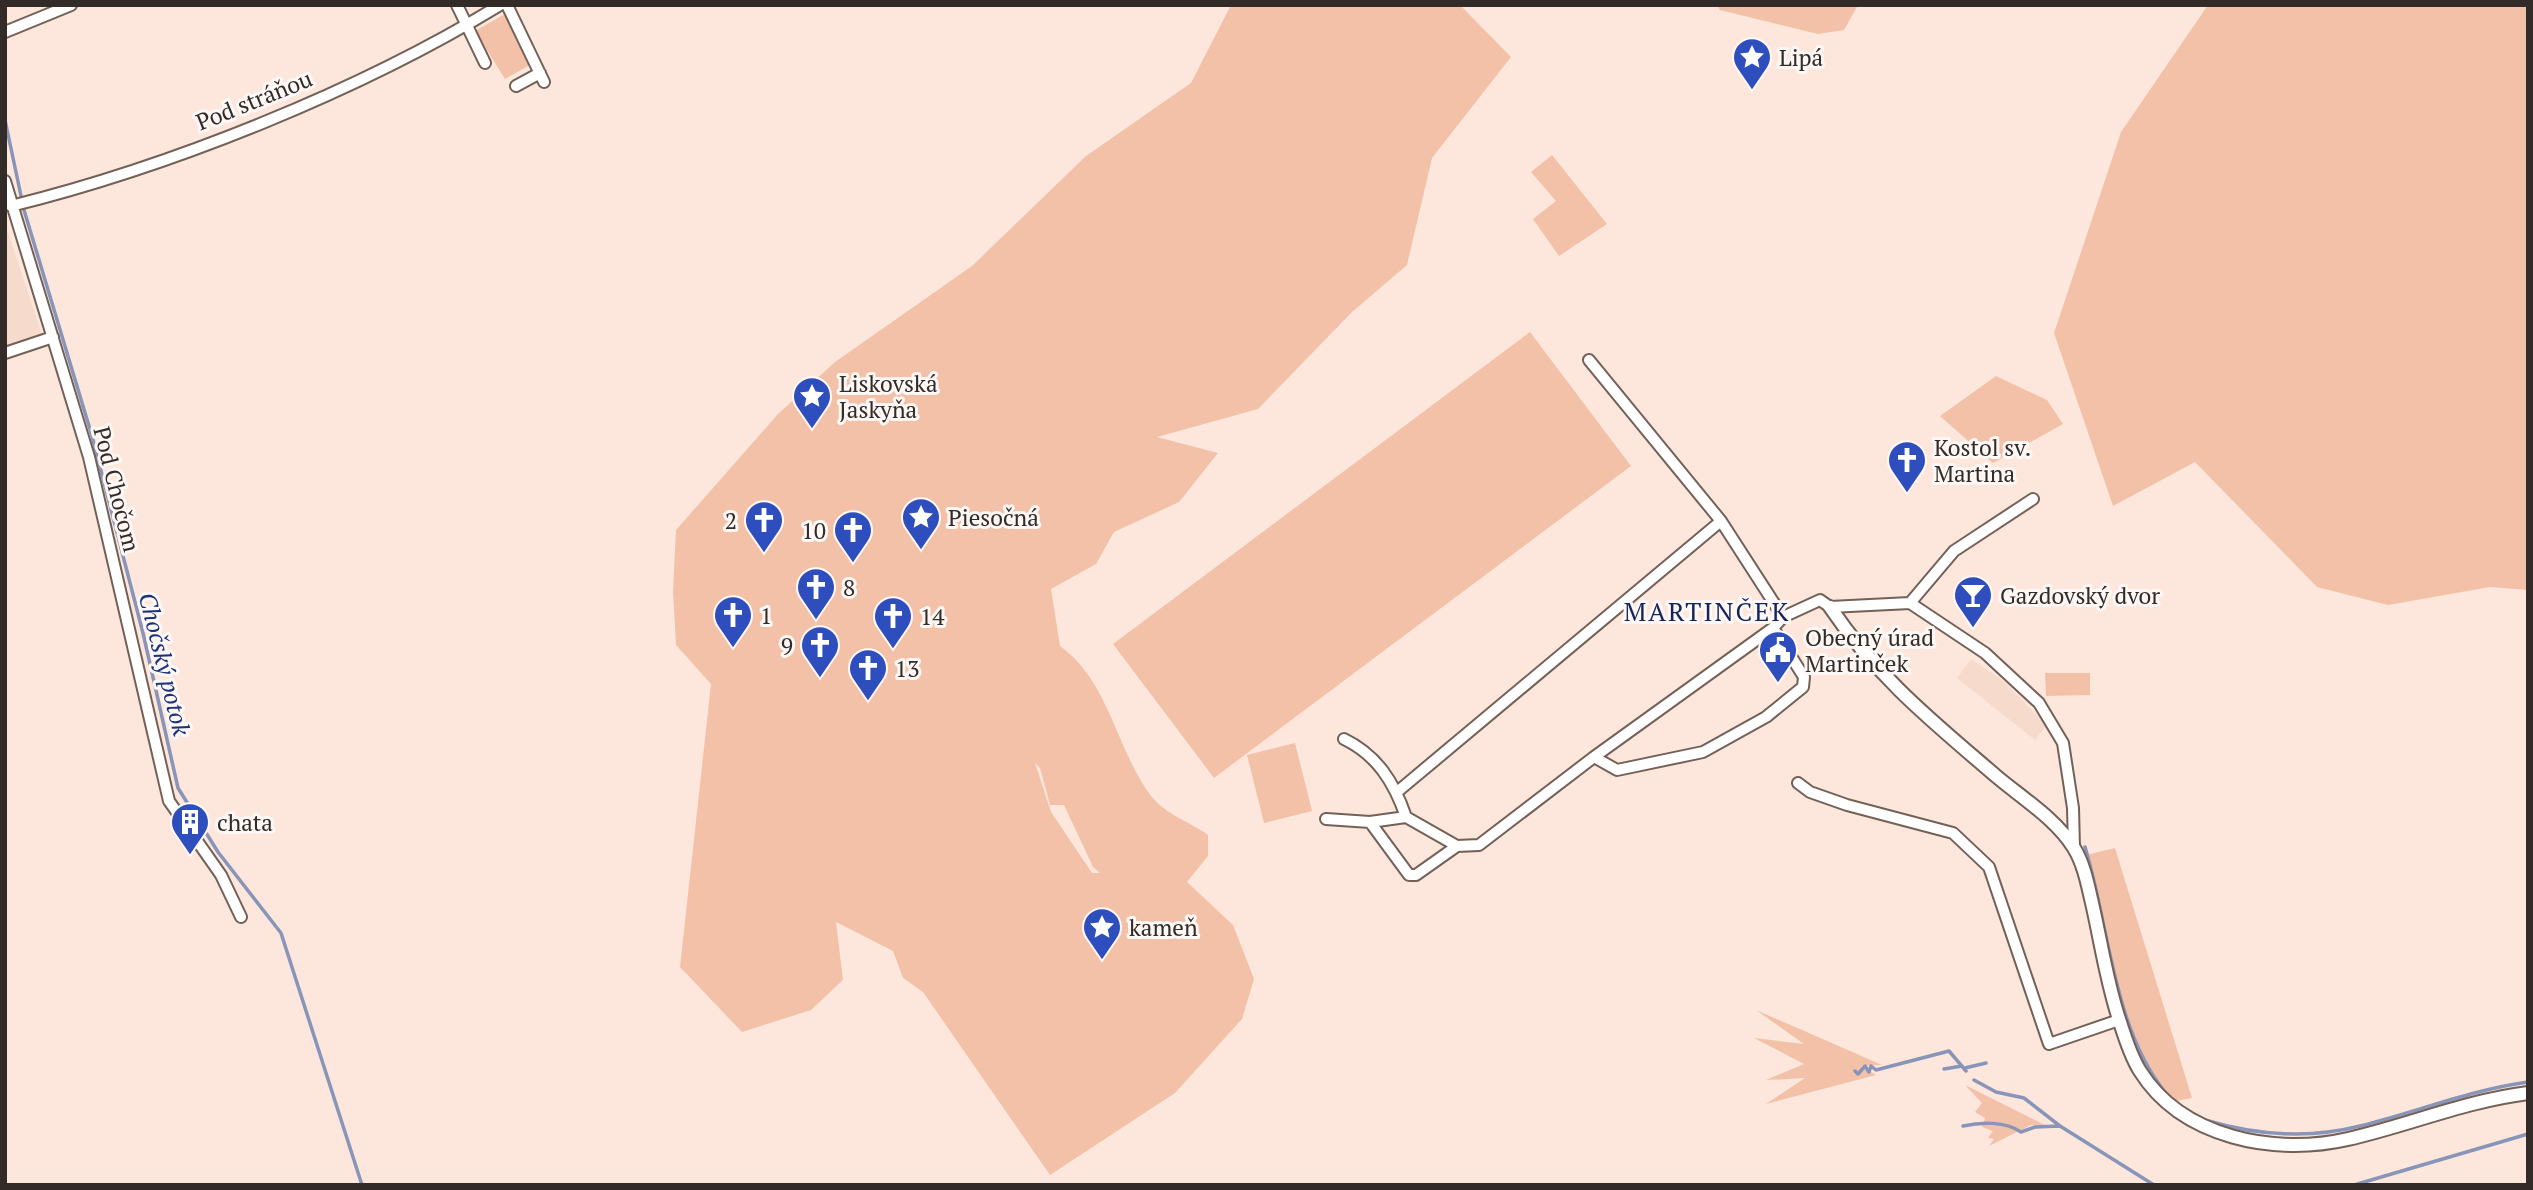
<svg xmlns="http://www.w3.org/2000/svg" width="2533" height="1190" viewBox="0 0 2533 1190" font-family="'PT Serif',serif">
	<rect width="100%" height="100%" fill="#fde7dc"/>
	<path fill="#f6dacc" d="M5 232H8L42 335 5 346Z
		M1971 659 2002 680 2047 725 2035 740 1957 678Z"/>
	<path fill="#f2c1a7" fill-rule="evenodd" d="M1231 5H1460L1511 57 1432 158 1407 265 1352 312 1258 409 1157 437 1218 453 1179 502 1114 532 1096 564 1051 589 1060 646C1109 681 1116 749 1151 796 1165 814 1190 822 1208 835V856L1187 882 1233 925 1254 979 1242 1019 1175 1093 1050 1175 923 992 903 978 893 951 836 922 843 980 811 1010 742 1032 680 967 711 684 676 645 673 591 676 530 778 414 835 362 972 266 1086 156 1191 83ZM1035 763 1040 768 1050 805H1064L1093 867 1100 873H1092L1051 812Z
		M1717 5H1858L1844 30 1818 34 1720 10Z
		M2208 5H2528V590L2490 587 2388 605 2317 587 2195 462 2113 506 2054 333 2121 132Z
		M505 14 530 65 505 79 475 31Z
		M1552 155 1607 224 1559 256 1533 219 1556 201 1531 172Z
		M1530 332 1631 466 1214 778 1113 644Z
		M1996 376 2047 400 2063 424 1993 463 1940 416Z
		M2045 673H2090V695L2046 696Z
		M1295 743 1312 811 1264 823 1247 755Z
		M2115 848 2192 1098 2170 1102C2116 1026 2106 944 2086 855Z
		M1756 1010 1882 1065 1860 1066 1876 1075 1766 1104 1805 1078 1766 1080 1804 1064 1754 1038 1804 1044Z
		M1965 1085 2045 1125H2031L1989 1146 1994 1139 1988 1138 1993 1131 1982 1127 1985 1118 1975 1112 1982 1103Z"/>
	<g fill="none" stroke-linecap="round" stroke-linejoin="round">
		<path stroke="#8895b9" stroke-width="3.5" d="M5 120 24 210 92 436 143 633 178 788 218 852 281 933 362 1185
			M2085 847C2109 925 2113 1028 2165 1092
			M1965 1068 1986 1063
			M1944 1069 1962 1066
			M1855 1071 1858 1074 1865 1066 1869 1072 1871 1066 1876 1070 1949 1051 1966 1071
			M1974 1080 1996 1092 2024 1098 2060 1126 2154 1185
			M2205 1120C2255 1135 2309 1139 2360 1126 2417 1112 2470 1090 2528 1082
			M1963 1126C1981 1122 2005 1121 2021 1132L2035 1127 2060 1126
			M2354 1185 2528 1134"/>
		<defs>
			<path id="minor" d="M457 5 485 63
				M507 5 544 82
				M5 32 71 5
				M516 86 540 73
				M5 181 89 457 169 801 221 875 241 917
				M11 206C172 166 359 91 500 5
				M5 353 53 337
				M1589 360 1721 521 1783 617
				M1910 603 1954 551 2033 499
				M1344 739C1377 755 1394 782 1406 817L1457 846 1479 845 1594 757 1773 628 1783 617 1820 600 1830 607 1910 603 1985 653 2039 703 2063 743 2073 808 2074 848
				M1594 757 1617 770 1703 752 1766 717 1803 687 1804 677 1773 628
				M1798 783 1810 792 1847 805 1953 833 1989 867 2049 1044 2119 1020
				M1397 792 1721 521
				M1326 819 1370 822 1406 817
				M1370 822 1409 875H1416L1457 846"/>
			<path id="tertiary" d="M1830 607C1878 678 1932 721 1996 776 2022 798 2056 819 2074 848 2084 864 2088 886 2092 903 2101 942 2107 985 2120 1022 2125 1038 2131 1057 2140 1071 2182 1138 2275 1156 2348 1139 2409 1125 2465 1101 2528 1093"/>
		</defs>
		<use href="#minor" stroke="#736157" stroke-width="14"/>
		<use href="#tertiary" stroke="#736157" stroke-width="16"/>
		<use href="#minor" stroke="#fff" stroke-width="10"/>
		<use href="#tertiary" stroke="#fff" stroke-width="12"/>
	</g>
	<defs>
		<symbol id="sight-pin" viewBox="-11 -11 22 30"><path d="M0 17L-7.5 6A9.5 9.5 0 1 1 7.5 6Z" fill="#2e4ebe" stroke="#fdf8f6"/><path d="M0-6L1.8-2.2L6-1.7L2.9 1.2L3.7 5.4L0 3.3L-3.7 5.4L-2.9 1.2L-6-1.7L-1.8-2.2Z" fill="#fff"/></symbol>
		<symbol id="church-pin" viewBox="-11 -11 22 30"><path d="M0 17L-7.5 6A9.5 9.5 0 1 1 7.5 6Z" fill="#2e4ebe" stroke="#fdf8f6"/><path d="M-1.2-6h2.4v3.5h3.3v2.4h-3.3V6h-2.4V-.1h-3.3v-2.4h3.3Z" fill="#fff"/></symbol>
		<symbol id="bar-pin" viewBox="-11 -11 22 30"><path d="M0 17L-7.5 6A9.5 9.5 0 1 1 7.5 6Z" fill="#2e4ebe" stroke="#fdf8f6"/><path d="M-6-5H6L.8 .8V4.5H3.5V6h-7V4.5H-.8V.8Z" fill="#fff"/></symbol>
		<symbol id="civic-pin" viewBox="-11 -11 22 30"><path d="M0 17L-7.5 6A9.5 9.5 0 1 1 7.5 6Z" fill="#2e4ebe" stroke="#fdf8f6"/><path d="M-.6-6.5H3V-4.5H.6V-3L4-1V1h2V6H-6V1h2V-1L-.6-3ZM-1.2 2.5V6h2.4V2.5Z" fill="#fff"/></symbol>
		<symbol id="building-pin" viewBox="-11 -11 22 30"><path d="M0 17L-7.5 6A9.5 9.5 0 1 1 7.5 6Z" fill="#2e4ebe" stroke="#fdf8f6"/><path d="M-4-6H4V6H1V3H-1V6H-4ZM-2.5-4.3h1.7v1.8h-1.7ZM.8-4.3h1.7v1.8H.8ZM-2.5-1h1.7V.8h-1.7ZM.8-1h1.7V.8H.8Z" fill="#fff"/></symbol>
	</defs>
	<g fill-rule="evenodd">
		<use href="#sight-pin" x="1730" y="35" width="44" height="60"/>
		<use href="#sight-pin" x="790" y="374" width="44" height="60"/>
		<use href="#church-pin" x="1885" y="438" width="44" height="60"/>
		<use href="#sight-pin" x="899" y="495" width="44" height="60"/>
		<use href="#church-pin" x="742" y="498" width="44" height="60"/>
		<use href="#church-pin" x="831" y="508" width="44" height="60"/>
		<use href="#church-pin" x="794" y="565" width="44" height="60"/>
		<use href="#bar-pin" x="1951" y="573" width="44" height="60"/>
		<use href="#church-pin" x="711" y="593" width="44" height="60"/>
		<use href="#church-pin" x="871" y="594" width="44" height="60"/>
		<use href="#church-pin" x="798" y="623" width="44" height="60"/>
		<use href="#civic-pin" x="1756" y="628" width="44" height="60"/>
		<use href="#church-pin" x="846" y="646" width="44" height="60"/>
		<use href="#building-pin" x="168" y="800" width="44" height="60"/>
		<use href="#sight-pin" x="1080" y="905" width="44" height="60"/>
	</g>
	<g text-anchor="middle" dominant-baseline="central" stroke-width="6" stroke-linejoin="round" paint-order="stroke">
		<g font-size="23" fill="#332b27" stroke="#fdf8f6" text-anchor="start">
			<text x="1779" y="57">Lipá</text>
			<text x="839" y="383">Liskovská<tspan x="839" dy="26">Jaskyňa</tspan></text>
			<text x="1934" y="447">Kostol sv.<tspan x="1934" dy="26">Martina</tspan></text>
			<text x="948" y="517">Piesočná</text>
			<text x="737" y="520" text-anchor="end">2</text>
			<text x="826" y="530" text-anchor="end">10</text>
			<text x="843" y="587">8</text>
			<text x="2000" y="595">Gazdovský dvor</text>
			<text x="760" y="615">1</text>
			<text x="920" y="616">14</text>
			<text x="1805" y="637">Obecný úrad<tspan x="1805" dy="26">Martinček</tspan></text>
			<text x="793" y="645" text-anchor="end">9</text>
			<text x="895" y="668">13</text>
			<text x="217" y="822">chata</text>
			<text x="1129" y="927">kameň</text>
		</g>
		<g font-size="23" fill="#332b27" stroke="#fdf8f6">
			<text transform="translate(254 100) rotate(-22)">Pod stráňou</text>
			<text transform="translate(117 489) rotate(76)">Pod Chočom</text>
		</g>
		<g font-size="24" font-style="italic" fill="#1c327c" stroke="#fdf8f6">
			<text transform="translate(165 664) rotate(76)">Chočský potok</text>
		</g>
		<g font-size="26" letter-spacing="2" fill="#14255c" stroke="#fdf8f6">
			<text x="1707" y="611">MARTINČEK</text>
		</g>
	</g>
	<rect width="2533" height="1190" fill="none" stroke="#332b27" stroke-width="14"/>
</svg>
